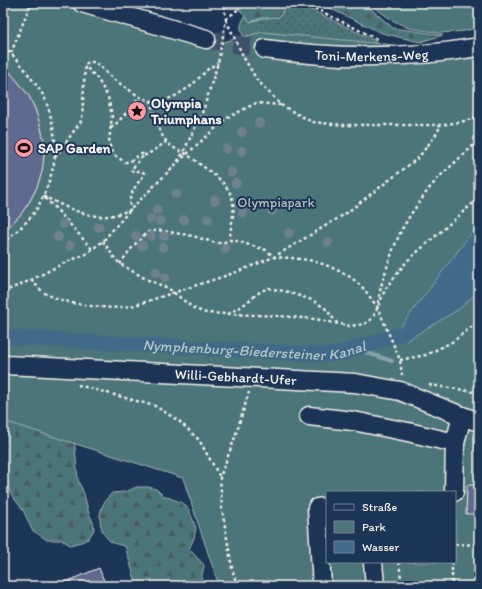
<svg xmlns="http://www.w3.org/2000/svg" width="482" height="589" viewBox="0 0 482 589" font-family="Itim,sans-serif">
	<defs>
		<pattern id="grass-dots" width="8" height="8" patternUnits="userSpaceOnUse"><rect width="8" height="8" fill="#4c7479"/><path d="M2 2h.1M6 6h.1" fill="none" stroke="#4a5c5d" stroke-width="1.8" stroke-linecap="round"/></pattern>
		<pattern id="forest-firs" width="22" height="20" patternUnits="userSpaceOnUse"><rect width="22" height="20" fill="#4c7479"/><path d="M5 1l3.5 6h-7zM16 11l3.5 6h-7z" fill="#4a5c5d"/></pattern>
	</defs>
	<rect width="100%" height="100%" fill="#1d3557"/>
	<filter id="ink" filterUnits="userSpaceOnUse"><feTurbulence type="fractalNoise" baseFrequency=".025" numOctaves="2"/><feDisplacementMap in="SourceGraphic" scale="8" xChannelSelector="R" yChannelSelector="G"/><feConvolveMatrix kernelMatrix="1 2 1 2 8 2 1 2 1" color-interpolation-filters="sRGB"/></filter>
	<g filter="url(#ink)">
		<path fill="url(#grass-dots)" stroke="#a0b2b0" d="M288 3H297L390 48 245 42C241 29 238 28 245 16L251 22 262 18 279 17Z"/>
		<path fill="url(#forest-firs)" stroke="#a0b2b0" d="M234 3H288L279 17 262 18 250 22Z
			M318 3H364L393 28 443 35 420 42 382 33Z
			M3 392 229 477 74 437 78 480 84 494 89 514 93 522 94 530 88 539 81 542 70 545 62 540H47L32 530 23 510 10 493 7 477 3 474Z
			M137 487H148L156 489 164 496 183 503 189 510 196 528 194 538 189 549 204 565 200 586H137L125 546C120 545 114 544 110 541 99 532 97 514 104 503 106 499 109 496 112 493L125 492Z"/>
		<path fill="#4c7479" stroke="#a0b2b0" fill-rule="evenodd" d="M3 3H63L204 47 262 32 415 47 479 40V586H219L183 478 10 423H3ZM327 492H455V562H327Z
			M368 3H479V27L465 31 441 33 408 28 392 20Z"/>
		<path fill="#416b88" stroke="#89a1ae" d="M479 223V290L459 309 406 341 399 329Z"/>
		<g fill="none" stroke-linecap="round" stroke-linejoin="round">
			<path stroke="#89a1ae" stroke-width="4" d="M355 349 392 361"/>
			<path stroke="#416b88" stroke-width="15" id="s1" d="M3 337 322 355 338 354 402 334"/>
		</g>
		<path fill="#616990" stroke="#f4f1e8" d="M3 64 19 83 29 96 35 109 40 124 44 140V156L42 172 37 187 30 201 21 214 3 233Z
			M467 485H479V514H466Z
			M99 568 106 586H56Z"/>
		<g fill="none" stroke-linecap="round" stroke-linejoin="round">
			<path stroke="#3d516d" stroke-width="18" stroke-dasharray="18 9" stroke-linecap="butt" d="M206 39 265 49"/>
			<defs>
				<g id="minor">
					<path d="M82 3 206 39"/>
					<path id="s2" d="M265 49C336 59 408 59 479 47"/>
					<path id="s3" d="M3 365 28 366 355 383 400 391 462 416 479 422"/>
					<path d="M309 416 353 421 408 432 455 443"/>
					<path d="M454 492 455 443 462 416"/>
					<path d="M373 562 375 586"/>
					<path d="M322 586 317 508 327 507"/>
				</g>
			</defs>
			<use href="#minor" stroke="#f4f1e8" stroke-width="21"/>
			<path stroke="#f4f1e8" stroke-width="2.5" stroke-dasharray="3 3" stroke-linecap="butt" d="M304 3 379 40
				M226 19 246 3
				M226 20 244 58 257 80 281 105 312 122 343 125H441L460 122 479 117
				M3 47C15 56 23 66 31 78 36 85 42 92 45 99 52 116 56 137 55 156 54 170 44 198 36 210 28 222 15 233 3 242
				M11 53 31 3
				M151 101 160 102 175 96 191 86 209 68 218 63
				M111 128 118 122 140 97
				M144 155H147L166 142
				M55 157 82 120 85 65 88 62H95L113 79 140 97 151 101C154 114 157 130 166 141 171 148 179 150 186 154 191 157 196 161 201 165 213 174 229 184 233 201 235 214 230 227 230 240
				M178 162 227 118 256 103 281 105
				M43 196C64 206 85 218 109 216 116 215 123 212 130 210 128 194 135 187 144 175V173L142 171H132L131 170 144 155 143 154H141L129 162H125L114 155 111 150 109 142 112 116 108 97 97 78 85 66
				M45 198 60 213 92 249
				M103 241 113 256 120 264 146 279 168 288 193 308 206 313 279 316 315 319 349 326 358 325 366 323 373 318 386 288 407 261 479 198
				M120 264C126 255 139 238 148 232 151 231 154 231 158 230L193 236 216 243H222L230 240 237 241 266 250 274 257 345 214 418 158 435 136 441 125
				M31 280 40 289 46 294 55 298 72 303 91 306 112 308 132 306 148 301 234 273 274 257 291 258 309 260 326 265 339 271 352 278 364 289 378 308 400 360 402 375
				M3 292 31 280 62 264 86 254 103 241 130 210 176 164 183 153 203 111 218 63 226 20 224 3
				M378 303 381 286 388 264 394 247 402 229 411 214 428 190 439 177 472 147 479 136
				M228 314 242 306 261 291 269 288 288 292 312 300 325 308 337 323
				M400 360 426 355 452 342 479 321
				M78 385 155 406 179 421 199 440 220 477
				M429 385 458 389 479 393
				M455 544 479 545
				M399 562 402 586
				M452 562V586
				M237 586 232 568 222 509 220 477 234 440 249 392"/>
			<use href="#minor" stroke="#1d3557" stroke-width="18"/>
		</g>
		<g fill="#6e818f">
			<circle cx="259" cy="123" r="5"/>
			<circle cx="242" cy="132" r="5"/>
			<circle cx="226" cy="149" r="5"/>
			<circle cx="242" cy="151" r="5"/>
			<circle cx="231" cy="172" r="5"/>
			<circle cx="236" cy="183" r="5"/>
			<circle cx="176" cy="194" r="5"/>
			<circle cx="215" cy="200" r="5"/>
			<circle cx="157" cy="210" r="5"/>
			<circle cx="272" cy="211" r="5"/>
			<circle cx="243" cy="213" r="5"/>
			<circle cx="150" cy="219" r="5"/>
			<circle cx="208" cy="219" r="5"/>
			<circle cx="184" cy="220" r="5"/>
			<circle cx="160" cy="221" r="5"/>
			<circle cx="63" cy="224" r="5"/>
			<circle cx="99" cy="227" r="5"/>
			<circle cx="289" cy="233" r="5"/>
			<circle cx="136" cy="236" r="5"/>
			<circle cx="151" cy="236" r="5"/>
			<circle cx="164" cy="236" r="5"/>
			<circle cx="58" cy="237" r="5"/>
			<circle cx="328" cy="242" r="5"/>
			<circle cx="70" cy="246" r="5"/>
			<circle cx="142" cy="246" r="5"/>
			<circle cx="163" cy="247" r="5"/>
			<circle cx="225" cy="249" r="5"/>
			<circle cx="156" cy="272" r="5"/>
			<circle cx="165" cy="277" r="5"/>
		</g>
	</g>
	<defs>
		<symbol id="sight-disc" viewBox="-11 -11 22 22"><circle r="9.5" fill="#ff9aa2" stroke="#1d3557"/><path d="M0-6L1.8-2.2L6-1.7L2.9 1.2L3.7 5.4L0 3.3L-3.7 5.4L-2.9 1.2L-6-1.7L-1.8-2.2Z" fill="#111"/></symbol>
		<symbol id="stadium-disc" viewBox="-11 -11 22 22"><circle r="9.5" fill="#ff9aa2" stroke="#1d3557"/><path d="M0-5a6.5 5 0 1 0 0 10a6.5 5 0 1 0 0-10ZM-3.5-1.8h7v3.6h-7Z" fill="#111"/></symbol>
	</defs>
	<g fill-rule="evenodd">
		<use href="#sight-disc" x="126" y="100" width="22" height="22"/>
		<use href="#stadium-disc" x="13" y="137" width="22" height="22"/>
	</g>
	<g text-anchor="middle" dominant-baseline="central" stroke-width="4" stroke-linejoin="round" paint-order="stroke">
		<g font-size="14" fill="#f4f1e8" stroke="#1d3557">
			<text stroke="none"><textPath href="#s2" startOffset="107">Toni-Merkens-Weg</textPath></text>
			<text stroke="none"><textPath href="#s3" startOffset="233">Willi-Gebhardt-Ufer</textPath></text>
		</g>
		<g font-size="14" font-weight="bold" fill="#f4f1e8" stroke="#1d3557" text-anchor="start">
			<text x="151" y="103">Olympia<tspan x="151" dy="16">Triumphans</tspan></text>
			<text x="38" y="148">SAP Garden</text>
		</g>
		<g font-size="14" fill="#b1bfbc" stroke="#1d3557">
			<text x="276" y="202">Olympiapark</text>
		</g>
		<g font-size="15" font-style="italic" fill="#b5c2c6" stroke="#1d3557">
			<text stroke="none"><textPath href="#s1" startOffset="252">Nymphenburg-Biedersteiner Kanal</textPath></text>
		</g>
	</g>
	<rect width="482" height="589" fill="none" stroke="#1d3557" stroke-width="16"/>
	<rect x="8" y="8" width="466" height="573" fill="none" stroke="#f4f1e8" stroke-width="1.5" filter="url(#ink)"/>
	<rect x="326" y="491" width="130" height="72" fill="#1d3557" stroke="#738091"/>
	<rect x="334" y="504" width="20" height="6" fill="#1d3557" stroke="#738091"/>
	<text x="362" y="511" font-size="12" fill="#f4f1e8">Straße</text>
	<rect x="334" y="521" width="20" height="12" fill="#4c7479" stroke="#738091"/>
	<text x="362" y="531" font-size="12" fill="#f4f1e8">Park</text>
	<rect x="334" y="541" width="20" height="12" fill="#416b88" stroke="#738091"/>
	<text x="362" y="551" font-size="12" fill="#f4f1e8">Wasser</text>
</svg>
